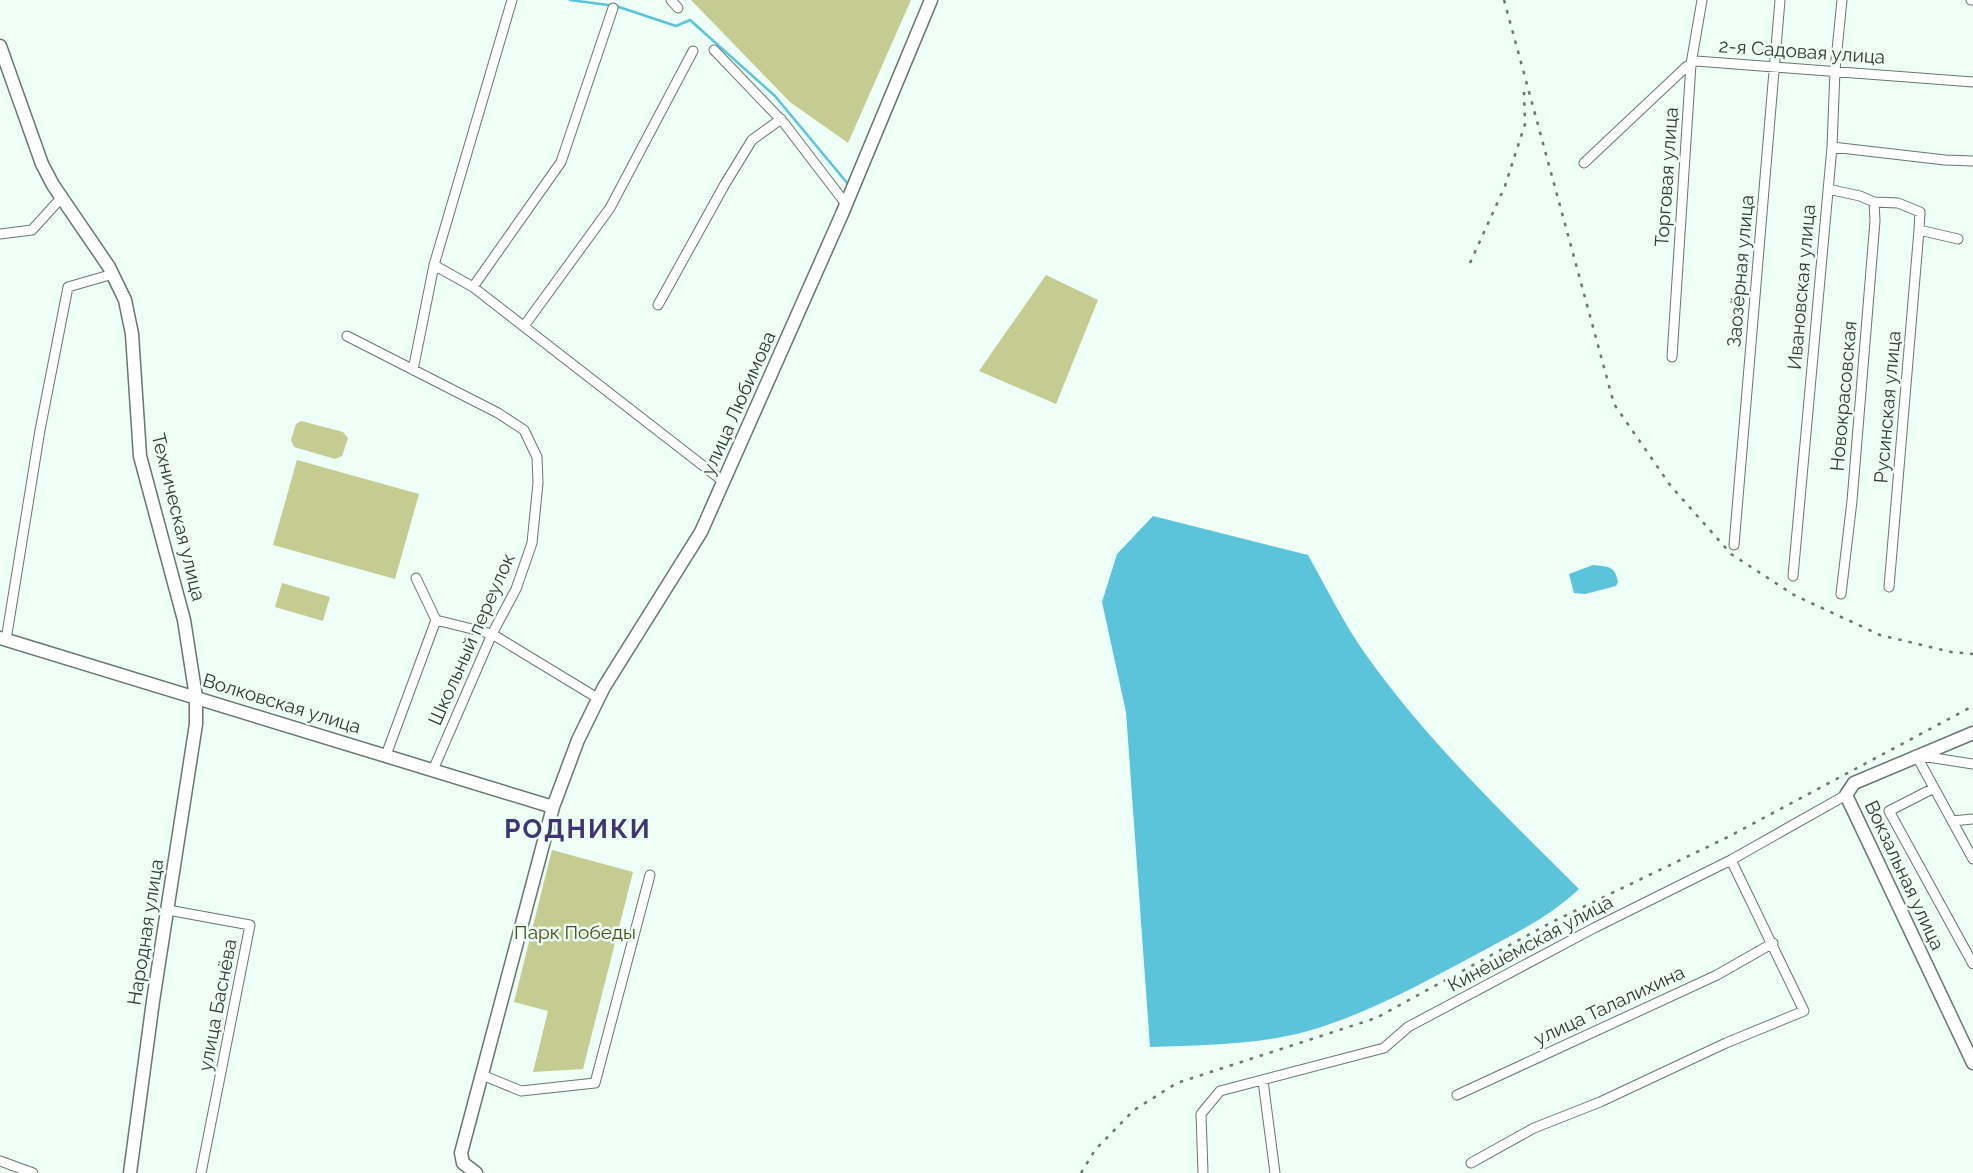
<svg xmlns="http://www.w3.org/2000/svg" width="1973" height="1173" viewBox="0 0 1973 1173" font-family="Raleway,sans-serif">
	<rect width="100%" height="100%" fill="#edfff6"/>
	<path fill="#c4cc91" d="M691 0H911L848 143 790 102Z
		M1046 275 1098 300 1056 404 979 371Z
		M301 421 343 432 348 438 342 456 335 459 294 447 291 440 296 424Z
		M297 460 419 494 395 579 273 545Z
		M282 583 330 597 323 621 275 607Z
		M552 850 633 872 583 1069 533 1072 548 1011 514 1002Z"/>
	<path fill="#5cc4da" d="M1153 516 1308 555C1326 587 1343 622 1364 652 1425 739 1504 814 1579 889 1548 918 1514 934 1477 954 1423 983 1367 1014 1308 1031 1257 1045 1202 1045 1150 1047L1126 712 1102 602 1117 554Z
		M1593 565C1608 567 1615 565 1618 582L1616 586 1585 594 1574 593 1569 574Z"/>
	<g fill="none" stroke-linecap="round" stroke-linejoin="round">
		<path stroke="#5cc4da" stroke-width="2.5" d="M570 0 616 6 676 26 690 20 775 96 848 184"/>
		<defs>
			<path id="street" d="M671 0 678 8
				M1971 0H1973
				M714 50 784 123 846 204
				M1832 147 1945 160 1973 161
				M1584 163 1686 67 1696 61 1973 82
				M1828 189 1860 196 1874 202 1898 203 1920 212 1919 230 1958 239
				M0 234 32 230 62 197
				M434 265 473 287 724 482
				M473 287 561 162 613 8
				M658 305 725 184 752 140 781 119
				M524 326 610 208 693 51
				M347 336 498 413 524 430 537 457 538 483 532 543 516 589 492 634 433 770
				M1672 357 1691 64 1702 0
				M413 370 434 265 512 0
				M1734 545 1780 0
				M1793 576 1832 147 1835 70 1842 0
				M1889 587 1919 230
				M1841 594 1852 501 1875 221 1874 202
				M436 620 492 634 599 699
				M6 640 40 430 68 287 113 274
				M386 755 436 620 416 578
				M1916 755 1973 859
				M1921 756 1973 764
				M1934 788 1889 811 1973 964
				M1952 821 1973 819
				M168 910 250 925 201 1173
				M482 1075 521 1091 595 1083 650 875
				M1263 1081 1275 1173
				M1457 1095 1717 975 1773 943
				M0 1161 33 1173
				M1471 1163 1534 1128 1600 1102 1726 1043 1804 1011 1731 860
				M1203 1173 1201 1114 1220 1091 1384 1048 1408 1027 1594 928 1731 860 1846 795"/>
			<path id="secondary" d="M0 46 42 164 53 185 109 267 125 300 132 334 140 456 184 620 196 697V724L153 1001 130 1173
				M0 638 553 807
				M1973 733 1854 783 1846 795 1973 1063
				M476 1173 463 1163 461 1153 553 807 578 740 604 687 701 532 842 214 931 0"/>
		</defs>
		<use href="#street" stroke="#68776f" stroke-width="11"/>
		<use href="#secondary" stroke="#68776f" stroke-width="15"/>
		<use href="#street" stroke="#fff" stroke-width="9"/>
		<use href="#secondary" stroke="#fff" stroke-width="12"/>
		<path stroke="#6c7771" stroke-width="2.5" stroke-dasharray="3.5 7" stroke-linecap="butt" d="M1504 0 1614 404 1670 485 1731 554 1794 595 1880 635 1951 652 1973 654
			M1470 263 1505 186 1525 124 1524 92
			M1081 1173 1095 1150 1134 1110 1177 1083 1376 1018 1552 922 1728 837 1973 706"/>
	</g>
	<g text-anchor="middle" dominant-baseline="central" stroke-width="5" stroke-linejoin="round" paint-order="stroke">
		<g font-size="19" fill="#313834" stroke="#edfff6">
			<text transform="translate(1802 51) rotate(4)">2-я Садовая улица</text>
			<text transform="translate(1666 177) rotate(-86)">Торговая улица</text>
			<text transform="translate(1740 271) rotate(-85)">Заозёрная улица</text>
			<text transform="translate(1801 287) rotate(-85)">Ивановская улица</text>
			<text transform="translate(1843 396) rotate(-85)">Новокрасовская</text>
			<text transform="translate(738 403) rotate(-66)">улица Любимова</text>
			<text transform="translate(1887 407) rotate(-85)">Русинская улица</text>
			<text transform="translate(179 517) rotate(76)">Техническая улица</text>
			<text transform="translate(471 639) rotate(-66)">Школьный переулок</text>
			<text transform="translate(282 703) rotate(17)">Волковская улица</text>
			<text transform="translate(1905 875) rotate(65)">Вокзальная улица</text>
			<text transform="translate(145 932) rotate(-81)">Народная улица</text>
			<text transform="translate(1530 943) rotate(-28)">Кинешемская улица</text>
			<text transform="translate(217 1005) rotate(-79)">улица Баснёва</text>
			<text transform="translate(1609 1005) rotate(-25)">улица Талалихина</text>
		</g>
		<g font-size="19" fill="#494f16" stroke="#edfff6">
			<text x="575" y="932">Парк Победы</text>
		</g>
		<g font-size="26" font-weight="bold" letter-spacing="2" fill="#3e3571" stroke="#edfff6">
			<text x="578" y="829">РОДНИКИ</text>
		</g>
	</g>
</svg>
